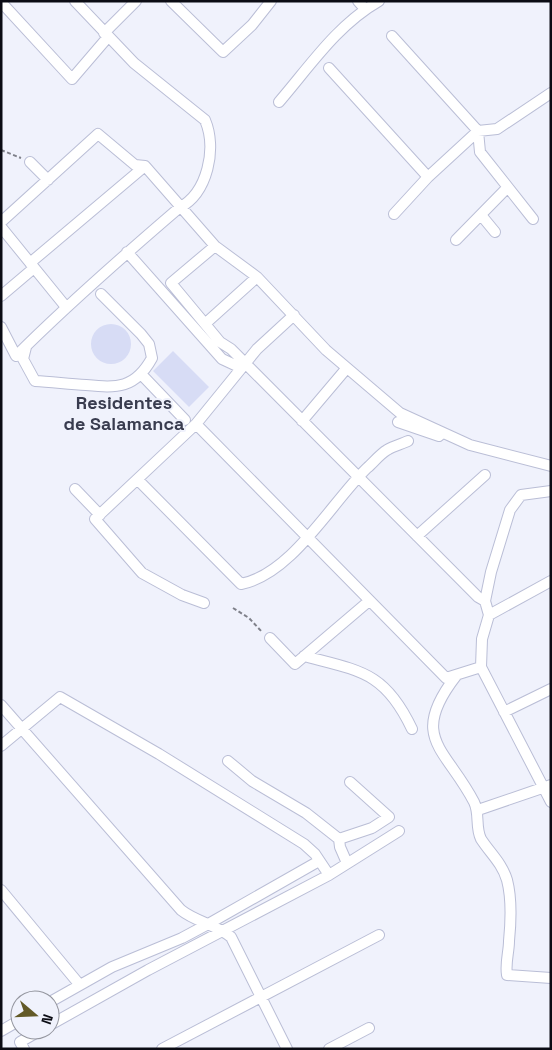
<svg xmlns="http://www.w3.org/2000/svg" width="552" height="1050" viewBox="0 0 552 1050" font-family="'Space Grotesk',sans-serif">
	<rect width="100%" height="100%" fill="#f0f2fc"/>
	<path fill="#d7dcf5" d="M91 344a20 20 0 1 1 40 0a20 20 0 1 1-40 0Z
		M173 351 209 387 189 407 153 371Z"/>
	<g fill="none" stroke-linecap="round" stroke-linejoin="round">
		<defs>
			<path id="minor" d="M171 1 223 52 252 25 271 1
				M358 1 365 9
				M1 2 72 79 108 37
				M104 33 136 1
				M392 36 478 131 480 152 533 219
				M329 68 428 177
				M279 102C310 66 337 25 379 1
				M30 162 48 180
				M394 214 428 177 478 131 497 129 551 93
				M481 215 495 232
				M1 222 98 134 135 165 145 166 215 246 257 277 326 350 400 413 470 445 551 466
				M1 227 66 307
				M456 240 507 188
				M215 246 171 283 220 342 231 349 246 364
				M127 252 222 359 237 366 246 364 478 597 485 601
				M30 263 145 166
				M1 296 34 268
				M206 323 257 277
				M1 327 16 356C68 304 123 256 179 208 208 193 217 148 205 120L134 63 75 1
				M26 347 23 359 35 381C52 382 69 384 86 385 117 388 135 389 152 358L149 344 141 334 101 294
				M141 374 185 420
				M302 421 346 369
				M398 422 439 436
				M196 424 446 678 481 667
				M138 480 241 584C292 574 331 503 367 468 373 463 380 454 387 450 393 446 402 444 408 441
				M75 489 100 515
				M551 491 521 495 510 510 491 572 485 601 489 615 482 639 481 667 551 802
				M417 536 485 475
				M204 603 182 595 142 573 95 519 196 424 257 349 294 315
				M489 615 551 581
				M270 638 295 664 369 601
				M304 656C361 671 385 672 412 729
				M456 676C408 738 446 748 474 802 480 814 475 827 481 839 490 853 502 863 507 880 512 899 511 921 509 941 509 952 505 963 507 975L551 978
				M1 705 181 910C196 922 215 924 231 937L287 1049
				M504 712 551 689
				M1 746 60 697 159 754 304 844 315 854 329 875
				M228 761 252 781 306 813 339 839 340 847 347 863
				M478 810 551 785
				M339 839 372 828 389 817 350 782
				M1 890 79 984
				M50 1002 112 967 182 938 210 923 319 861
				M50 1025 148 970 329 875 399 831
				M1 1031 20 1020
				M24 1049 20 1042 41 1030
				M162 1049 379 935
				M329 1049 369 1028"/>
		</defs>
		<use href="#minor" stroke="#babed6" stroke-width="12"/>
		<path stroke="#7f818a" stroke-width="2" stroke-dasharray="4 2.5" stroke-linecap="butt" d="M1 150 21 158
			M233 608 249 618 262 632"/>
		<use href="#minor" stroke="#fff" stroke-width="10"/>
	</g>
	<g text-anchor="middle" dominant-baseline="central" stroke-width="4" stroke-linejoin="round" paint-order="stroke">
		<g font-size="18" font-weight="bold" fill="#393c4f" stroke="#f0f2fc">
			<text x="124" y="402">Residentes<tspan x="124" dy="21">de Salamanca</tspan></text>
		</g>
	</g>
	<rect width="552" height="1050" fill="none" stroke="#0b0c14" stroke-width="5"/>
	<g transform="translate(35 1015) rotate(109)"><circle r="24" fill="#f0f2fc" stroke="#94969f"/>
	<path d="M0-4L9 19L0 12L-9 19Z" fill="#635a27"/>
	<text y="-8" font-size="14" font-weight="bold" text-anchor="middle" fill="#0b0c14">N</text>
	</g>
</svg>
